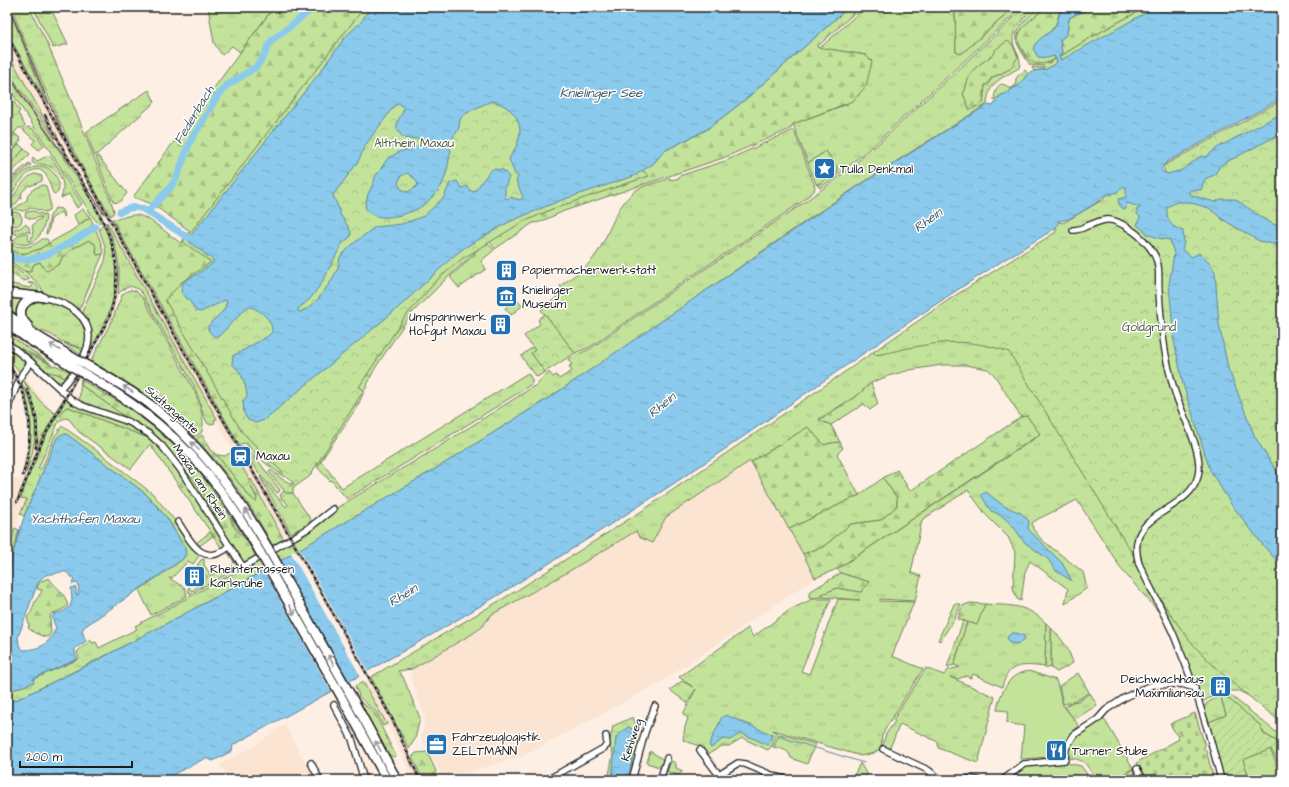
<svg xmlns="http://www.w3.org/2000/svg" width="1289" height="787" viewBox="0 0 1289 787" font-family="'Architects Daughter',sans-serif">
	<defs>
		<pattern id="grass-tufts" width="24" height="20" patternUnits="userSpaceOnUse"><rect width="24" height="20" fill="#c3e39b"/><path d="M3 7l-1-3M5 7V3M7 7l1-3M15 17l-1-3M17 17v-4M19 17l1-3" fill="none" stroke="#a7c285"/></pattern>
		<pattern id="forest-firs" width="22" height="20" patternUnits="userSpaceOnUse"><rect width="22" height="20" fill="#c3e39b"/><path d="M5 1l3.5 6h-7zM16 11l3.5 6h-7z" fill="#a7c285"/></pattern>
		<pattern id="cemetery-stones" width="16" height="16" patternUnits="userSpaceOnUse"><rect width="16" height="16" fill="#c3e39b"/><path d="M2 7V4a2 2 0 0 1 4 0v3zM10 15v-3a2 2 0 0 1 4 0v3z" fill="#a7c285"/></pattern>
		<pattern id="park-crowns" width="20" height="18" patternUnits="userSpaceOnUse"><rect width="20" height="18" fill="#c3e39b"/><path d="M2 6a3 3 0 1 1 6 0M12 15a3 3 0 1 1 6 0" fill="none" stroke="#a7c285"/></pattern>
		<pattern id="garden-furrows" width="10" height="10" patternUnits="userSpaceOnUse"><rect width="10" height="10" fill="#c3e39b"/><path d="M-1 1l2-2M0 10L10 0M9 11l2-2" fill="none" stroke="#a7c285"/></pattern>
		<pattern id="water-ripples" width="26" height="14" patternUnits="userSpaceOnUse"><rect width="26" height="14" fill="#8bcaec"/><path d="M2 4q2-2 4 0t4 0M15 11q2-2 4 0t4 0" fill="none" stroke="#77adca"/></pattern>
	</defs>
	<rect width="100%" height="100%" fill="#fdefe4"/>
	<filter id="ink" filterUnits="userSpaceOnUse"><feTurbulence type="fractalNoise" baseFrequency=".025" numOctaves="2"/><feDisplacementMap in="SourceGraphic" scale="8" xChannelSelector="R" yChannelSelector="G"/><feConvolveMatrix kernelMatrix="1 2 1 2 8 2 1 2 1" color-interpolation-filters="sRGB"/></filter>
	<g filter="url(#ink)">
		<path fill="#fbe4d1" fill-rule="evenodd" d="M8 7H11L51 104 66 136 110 215 101 221 72 168 29 110 7 74V68L32 108 54 137 7 51V33L45 99Z
			M112 219 183 342 233 435 246 457 253 466 255 465 259 474 257 475 290 532 282 536 251 479H249L233 451 162 320 107 222Z
			M106 223 115 247 117 255 119 278 118 294 111 316 107 325 68 395 67 393 103 328 111 309 113 249 103 224Z
			M7 357 20 372 16 375 15 376 7 366Z
			M26 379 44 401 55 412 54 414 48 409 26 384 35 410 37 444 65 397 66 398 42 441 33 461 24 489 27 499 21 510 7 552V476L20 480 28 434 26 407 20 388 22 384ZM22 384 29 396 34 411 35 433V446L26 471 31 440V422L27 401Z
			M750 461 803 554 815 578 659 683 523 756 468 772 443 777 421 736 425 720 424 715 410 675 412 669 472 634 482 627 491 615 561 576 636 531 639 537 652 543 666 517Z
			M373 680 393 718 423 780H413L393 735 365 684Z
			M285 724 314 780H228L221 766 222 763 251 748Z"/>
		<path fill="url(#grass-tufts)" stroke="#70805c" fill-rule="evenodd" d="M7 7H8L47 103 7 33Z
			M11 7H29L48 45 79 119 113 207 114 212 111 216C69 151 40 78 11 7Z
			M33 7H50L68 44 53 48Z
			M208 7H274L240 52 232 46 222 55 214 43Z
			M865 7H955L956 52 961 54 1015 7H1022L875 144 834 178 820 188 816 184H819L823 169 825 167 826 151 808 163 793 124 847 104 866 55 820 48Z
			M1025 7H1034C1027 16 1011 29 1013 41 1014 51 1023 57 1019 68 1001 79 989 81 987 104 945 131 902 157 861 184 757 252 658 328 553 395 379 507 201 611 14 701L10 699 9 696 10 691 33 682V679L77 660 79 658 77 652C81 647 87 645 90 639L92 643 96 642 99 648 137 629 135 626 284 546 312 529 333 510 440 446 539 383V381L549 372 553 377 556 375 559 379 572 371 569 366 572 365 568 359 590 349 668 294 802 204 840 176 878 144ZM995 53 1012 65C1006 74 994 73 988 84L985 85 983 103 963 94C967 88 966 83 969 77 975 65 986 61 995 53Z
			M1038 7H1045L1019 33C1016 42 1021 48 1026 56L1049 63 1055 59 1057 61 1056 63 1047 69 1034 71 1032 67 1044 68V66L1030 65C1026 58 1020 51 1017 43 1012 29 1030 16 1038 7Z
			M1146 7H1156L1063 60 1059 58V57L1093 36Z
			M7 51 49 127 55 139 11 76 7 68Z
			M1025 70 1028 74 1019 85 994 100C995 90 999 77 1010 89L1016 85C1014 77 1019 75 1025 70Z
			M7 74C30 112 58 146 81 184 88 196 97 209 102 222H97L93 217 10 90 7 92 20 111 18 113 25 126 21 129 19 127 12 136 7 137V103L9 104 12 108 11 103 7 97Z
			M149 90 155 102 95 156 86 132Z
			M28 127 33 129 43 144 44 146 39 150 32 144 35 140 23 130Z
			M793 130 795 133 815 187 814 191 800 203 668 292 590 347 575 353 541 310 564 291 560 286C572 277 587 268 595 256 611 234 614 205 638 189 647 184 660 182 670 178L671 180 679 178V176L725 161Z
			M50 155 82 204 77 208 69 194 61 198C62 195 63 192 63 189 64 173 49 162 34 164L32 162 33 157 37 161Z
			M98 156 127 193C122 199 121 204 113 202L96 157Z
			M42 166C53 168 62 181 58 192L55 194 53 193C50 188 50 180 46 175 32 156 14 192 7 200 7 197 6 193 8 190 14 179 28 166 42 166Z
			M35 174 42 176V181L30 186 29 185 22 192 21 198 7 213V204C15 196 24 176 35 174Z
			M43 185 46 186 50 202V208L48 211 45 212 32 208 23 211 14 209 27 200C27 191 36 187 43 185Z
			M55 208 61 209 65 215 64 217 61 212 51 219 48 233 46 234 50 216Z
			M83 209 90 217 78 225 74 215Z
			M33 211 45 215 46 217C42 240 29 253 7 238V227C11 228 12 230 13 233L12 240 13 241 19 235 25 233 28 235 29 241H31L33 231 32 226 37 221 42 218 41 217 31 219 25 216 26 212Z
			M8 219a7 7 0 1 1 14 0a7 7 0 1 1-14 0Z
			M107 222 217 419 214 420 215 423 211 424H208L204 417 199 399 193 384 142 293C133 283 126 286 118 294 118 289 119 284 119 278 120 259 114 240 106 223Z
			M25 224 29 227 30 233C25 230 21 232 16 235L14 229 20 228Z
			M103 224C129 280 113 309 86 359L85 358C99 333 84 330 83 309L105 261 106 255 105 246 99 229Z
			M42 239H47L49 243C34 253 24 257 7 249V242C20 249 31 249 42 239Z
			M89 240 95 243 97 255 103 254 80 308 77 309 59 299 44 295 40 285 24 271 30 272 34 264 41 262 45 270 59 264 63 256 72 249Z
			M486 242 494 250 481 261 486 269 459 288 450 277 475 254 474 252Z
			M131 290 136 291 143 298 195 392C198 401 206 421 202 431 201 434 197 436 194 437L169 414 144 395 91 361 112 320 122 295 127 291Z
			M7 295 30 297 19 316 7 307Z
			M516 299 522 306 511 315 505 308Z
			M38 300C62 304 96 318 84 349L61 341 50 334 39 330 26 320 23 314 27 303Z
			M1023 323 1251 697 1239 691H1227L1218 683 1215 686 1219 690V693L1204 701H1201L1172 627 1122 570 1077 500 1038 519 1032 523 1033 529 1042 540 1083 572 1087 588 1065 604 1068 589 1030 561 1025 572 1021 601 1017 599 1013 588 1015 552 1008 537 986 515 968 490 922 520 911 573 921 576 915 601 880 599V601L914 602 892 656 923 669 887 726 882 736 881 748 874 753 861 756 773 730V731L778 733 772 746 768 750 742 738 729 746H722L707 755 702 747 683 740 685 727 688 718 683 714 696 689 687 703 670 690 682 681 693 687 679 677 748 628 753 637 791 609 813 599H831L801 671 809 674 838 599 860 600 822 597V594L837 588 861 592 869 582 841 573 837 569 1040 435 1027 416 1021 417 995 376 988 369 965 365H942L910 370 888 376 871 383 858 395 819 419 831 425 840 442 831 443 824 445 808 427 751 462 750 461 666 517 652 543 639 537 636 531 561 576 491 615 482 627 472 634 412 669 398 671 403 677 420 718 415 739 409 749 371 677 516 591 645 509 887 343Z
			M7 331 50 359H49L7 332Z
			M64 343 79 348 83 352 81 355Z
			M7 345C16 352 30 360 20 372L7 357Z
			M533 347 535 350 531 353 545 372 537 377 521 356Z
			M22 351 27 353 45 370 58 374 66 379 60 382 55 380Z
			M88 370C98 375 107 381 117 387 156 412 190 442 218 479L191 449 87 371Z
			M528 373 532 380V383L529 386 440 442 347 499 331 480 330 481 317 467 321 461 342 488Z
			M81 379 82 380 81 385 120 413 144 429 79 401Z
			M24 381 41 402 54 413 65 397 38 444H37C37 416 36 406 24 381Z
			M22 384C40 414 38 441 26 473 29 454 33 433 30 414 28 403 24 393 22 384Z
			M66 398C101 412 135 423 162 449L148 438 68 407 65 408 61 413H59Z
			M55 418 59 421 38 469H40L42 468 55 436 62 426 96 450 153 494 177 523 191 547 200 555 193 564 188 561 172 578H169L185 588 187 596 151 615 139 590 183 559 185 548 167 518 157 506 146 494 133 484 66 434 58 437 24 516 20 514 27 499 21 498C31 468 40 446 55 418Z
			M233 451 249 479V482L257 498 256 502 248 495 217 455 225 456Z
			M174 458 195 481 205 496 231 545Z
			M256 458 280 490 279 492 277 493 259 474 255 466H253L252 463Z
			M260 477 286 507 288 505 283 499 282 500 280 495 284 491 286 493H293L311 520 309 523 291 533Z
			M883 478 897 498V506L881 520 851 524 823 547 803 554 789 529 859 495Z
			M231 516 247 540 234 525Z
			M15 528 19 530 7 577V552Z
			M210 532 213 536 198 547 195 544Z
			M227 551 237 566 236 569 192 593H189L188 590 189 587 192 591 199 585 201 588 202 586 200 584 207 578 197 565 201 560 204 559V565L211 575 230 567 234 562Z
			M954 604H961L955 618 940 641 938 640Z
			M985 604C1011 606 1025 603 1046 623L1045 667C1036 666 1019 663 1011 670 1006 674 1004 681 1002 687L973 674 971 678 966 676 958 679 950 677 995 697 978 763 938 748V742L900 724 889 750 882 747 886 734 895 721 893 720 926 668 944 675 948 670 960 667 954 665 967 622 977 624Z
			M1051 628C1063 640 1068 647 1073 663L1057 672 1051 668Z
			M1078 673 1089 692C1081 698 1073 703 1063 704L1059 686Z
			M363 682 387 724 383 726 376 712 358 696 359 695 355 686Z
			M1090 693 1097 705 1074 720 1065 707 1072 702 1078 701Z
			M1223 694H1229L1282 737V744L1264 734 1260 725 1221 697 1226 715 1209 722 1203 708 1207 703Z
			M358 700 371 710 375 714 396 756 393 757 387 753Z
			M1103 717 1133 768 1114 780H1094V777C1087 765 1085 759 1069 758L1068 749 1073 738Z
			M780 734 815 744 807 764 791 758C789 749 781 749 773 747Z
			M1270 749 1280 772H1282V780H1250L1243 760Z
			M650 751 664 760 662 768 647 763Z
			M671 761 676 763V768L683 771 679 775 667 772Z
			M1067 763 1081 766 1089 777V780H1005L1022 766Z"/>
		<path fill="url(#forest-firs)" stroke="#70805c" d="M274 7H370L464 248 653 164 664 151 706 130 746 99 849 7H861L817 47 865 55 872 61 866 86 853 101 793 124 790 129 723 158 564 211 540 222 533 223 495 249 489 241 486 242 449 276 410 315 374 370 358 405 319 464C309 469 291 470 284 477L264 462 245 443 239 444 112 219C122 220 127 214 136 215 150 216 169 236 181 243L190 231 152 204 133 197Z
			M955 7H1015L961 54 956 52Z
			M1045 7H1064C1057 11 1059 21 1054 27 1049 34 1041 39 1035 44L1043 58 1054 56 1055 59C1039 68 1030 65 1022 49 1019 45 1017 40 1019 34 1024 23 1037 16 1045 7Z
			M1091 7H1146L1093 36 1059 57 1062 53 1060 40 1067 34 1069 19 1074 15 1085 11Z
			M1007 41 1012 44 1018 57 1010 69 991 78 988 84 985 85 983 103 970 110 963 94C967 88 966 83 969 77 975 65 986 61 995 53V50Z
			M14 133 21 139 20 141 7 158V137L12 136Z
			M24 149 30 154 15 169 7 176V165L9 166Z
			M826 151 837 167 838 172 834 175 825 167 823 169 829 177 819 184H816L808 163Z
			M29 163 31 165 20 173 7 186V181Z
			M90 217C93 223 104 247 103 254L97 255 95 244 91 242 89 240 72 249 63 256 59 264 47 271 45 270 40 262 34 264 30 272 24 271 7 259V249L23 254 40 249 49 243 71 231Z
			M7 262 30 279 24 281 7 271Z
			M7 283 30 288 32 287 33 284 28 283C35 282 39 285 39 292L38 293 7 291Z
			M7 334 50 363 18 347 7 339Z
			M27 353 54 366 55 365 68 371 70 372 66 379 58 374 48 372Z
			M82 380 130 409 156 429 181 452 198 470 229 514 233 526 249 544 256 557 246 563 242 561 231 545 205 496 195 481 174 458 152 435 120 413 81 385Z
			M871 383 878 404 870 410 864 404 831 425 819 420 858 395Z
			M68 407 148 438 162 449 172 461 226 546 223 550 150 444 131 469 79 432 69 419 65 418 59 421 55 418 59 413H61L65 408Z
			M1027 416 1040 434 837 569 815 578 803 554 823 547 851 524 881 520 897 506V498L883 478 897 470 910 491 1021 417Z
			M808 427 824 445 831 443 840 442 843 448 837 454 859 495 789 529 751 462Z
			M202 435 210 450 217 455 248 495 256 502 257 498 249 482 251 479 284 540 274 547 272 545C252 505 226 471 196 439Z
			M243 446 255 457 250 461 241 447Z
			M271 470 282 479 292 484 302 481 293 488V493H286L269 472Z
			M841 573 869 582 861 592 837 588 822 594V597L809 598V592Z
			M49 578C57 590 64 590 68 606L63 609 51 614 50 618 51 633 49 636 45 637 35 633 28 628 29 625 27 617C33 612 32 608 35 602 37 597 40 596 42 590L37 589 39 582Z
			M970 603 985 604 977 625 958 619 961 609 964 605Z
			M427 752 436 771 434 780H423L412 757 416 753Z"/>
		<path fill="url(#cemetery-stones)" stroke="#70805c" d="M1195 713 1205 746 1203 748 1206 750 1214 780H1146L1143 775 1144 773 1143 771 1141 772 1136 763 1179 739 1170 724Z"/>
		<path fill="url(#park-crowns)" stroke="#70805c" d="M363 7H443L649 176 552 209 521 223 462 259 438 279 404 318 359 387 364 390 309 477 296 486 242 432 165 300 182 282 211 262 183 242 363 9Z
			M1282 100V723C1255 701 1227 680 1203 655 1185 637 1171 614 1157 594L1009 352C978 341 952 340 920 346 905 348 890 353 875 355L873 352 953 297 1056 232 1055 229 1057 221 1063 223 1104 199 1102 195 1107 192 1110 195 1126 185 1166 175 1163 166Z
			M545 314 575 353 545 372 531 353 535 350 524 336 540 324 538 320Z
			M633 717 637 728V743L639 744 630 780H608L613 754 609 745 613 726Z
			M860 763 867 775 864 777 866 780H852Z"/>
		<path fill="url(#garden-furrows)" stroke="#70805c" d="M963 621 967 622 954 665 947 667Z
			M1046 623 1051 628V668L1045 667Z
			M1224 695 1260 725 1264 734 1282 744V770L1271 749 1243 760 1250 780H1223L1209 722 1226 715 1221 697Z
			M1135 768 1138 775 1130 780H1116Z"/>
		<path fill="#c3e39b" stroke="#70805c" d="M19 144 24 149 10 165 7 162V158Z
			M1029 671 1056 680 1063 705 1079 726C1067 736 1063 740 1064 756L1021 759 1024 726 1007 723 1008 711 997 710C998 700 1004 687 1011 679 1016 674 1023 672 1029 671Z"/>
		<path fill="url(#water-ripples)" stroke="#5f8499" fill-rule="evenodd" d="M370 7H849L746 99 706 130 664 151 653 164 634 176 559 201 509 222 464 248 455 255 398 308 264 420 256 423 248 420 244 413 243 401 247 396C246 384 241 371 232 364L233 356 268 336 272 332C272 331 272 326 271 325 269 317 255 306 247 307L219 336 215 337C211 334 208 331 208 326L224 310 227 301 225 300C217 305 209 307 201 312L196 311 191 303 181 292 183 282 199 273 213 263V260L188 241 192 234 320 72 345 37 362 21ZM492 101C512 106 525 122 518 142 516 148 512 153 509 159L514 172 518 177 516 181 523 197 520 200 510 197 507 199 505 198V187L509 177 503 170 493 169 490 171 474 192 471 191 467 186 462 188 460 186 457 181 450 183 444 197 424 216 402 224 375 227 354 243 340 257 338 268 332 280 318 299 309 308 300 312 298 311V309L310 299 321 284 342 244 350 237 351 233 349 228 340 214 339 209 333 195 358 162 365 146 372 136 395 105 400 104 404 108C403 114 397 119 397 125 396 129 398 131 400 134 407 143 413 137 422 139 431 140 439 142 447 143 452 138 457 134 459 127 460 124 459 121 461 118 465 112 485 104 492 101Z
			M1064 7H1091L1085 11 1074 15 1069 19 1067 34 1060 40 1062 53 1059 57 1061 60 1156 7H1282V98L1167 162 1161 168 1163 172 1168 174 1182 170 1201 156 1206 157 1217 148 1282 113V133L1221 165 1214 175 1205 179 1201 190H1191L1189 192 1190 195 1215 202 1221 199H1235L1267 221 1282 228V246L1259 241 1222 219 1209 208 1188 202H1177L1167 207C1166 221 1171 227 1183 231L1184 243 1182 250 1192 257 1199 253 1210 264 1215 272 1219 324 1228 368 1255 437 1282 480V567L1262 544 1231 504 1210 470 1183 384 1174 341 1169 284 1174 254 1170 240 1158 238 1147 234 1146 232 1137 225 1140 217 1137 214V209L1140 207V206H1136L1127 203 1126 209H1122L1119 204 1118 199 1126 197V188L1124 187C1121 189 1118 192 1114 193 1107 196 1105 193 1099 201 1089 207 1070 221 1059 221L1056 228C923 307 799 401 670 486 613 523 555 560 497 596 410 649 321 697 233 745L232 751 213 761 206 758 162 780H7V577L17 539 25 514 57 438C60 434 64 433 68 435L146 494 167 518 185 548 186 553 183 559 84 627 82 631 86 641 75 649V652L77 659 33 679 34 682 10 691V697L14 701 94 662 246 581 440 466 555 394 860 185 977 111 988 105 993 106 999 97 1019 85 1028 74 1034 71 1047 69 1056 63 1057 61 1054 56 1048 58 1038 57 1033 49C1036 38 1049 35 1055 27 1058 22 1059 14 1061 9ZM60 572H66L74 579 72 584 77 583 79 586 78 595H76V587L71 588 72 600 70 607 64 611 54 614 52 618 56 628C48 645 41 649 23 650L19 645 18 637 37 585C47 569 49 577 60 572Z
			M421 145 447 146 451 150C448 164 447 178 438 191 433 196 428 202 422 206 410 214 374 226 365 207L368 194 374 182 375 177 388 158 399 152ZM407 173 414 178 418 184 416 187 408 192 401 189 398 183 401 176Z
			M986 492 1004 506 1021 513 1029 521 1028 529 1062 563 1072 581 1056 571 1048 559 1024 542 1013 526 1001 515 991 511 981 495Z
			M1012 633H1016L1023 635 1025 639 1020 643 1013 644 1009 642 1007 637Z
			M726 715 771 734C772 738 771 742 768 745L741 733 730 740 723 739 711 748 709 745 722 717Z
			M628 727 631 728C638 740 630 767 628 780H612L616 737Z"/>
		<path fill="#fdefe4" d="M299 548 369 673 361 677 291 553Z
			M280 559 349 683 332 693 263 569Z"/>
		<g fill="none" stroke-linecap="round" stroke-linejoin="round">
			<path stroke="#5f8499" stroke-width="1" d="M771 735H774L864 763"/>
			<path stroke="#8bcaec" stroke-width="7" d="M148 211 170 188 177 177 190 142 215 100 226 86 256 67 264 56 268 46 273 39 292 25 314 7
				M120 212C128 208 134 206 143 209L189 238
				M7 254C31 272 74 240 95 227"/>
			<defs>
				<path id="minor" d="M1073 230C1078 230 1083 228 1087 226 1093 224 1099 221 1105 220 1115 218 1129 228 1137 234 1145 241 1154 251 1157 261 1160 270 1158 282 1159 291 1160 311 1162 332 1165 351 1168 366 1171 381 1176 395 1183 417 1204 453 1198 476 1188 515 1123 510 1139 564 1150 587 1162 610 1173 633 1193 680 1209 730 1221 780
					M42 297C66 302 97 317 87 348 82 363 71 377 60 389
					M7 343 31 362 73 401 83 406 129 422 149 434 162 446 180 469 243 567 309 528 333 509
					M7 409 22 374 31 362
					M178 522C191 542 203 569 230 546
					M334 705 352 739 364 780
					M883 749 928 770 941 780
					M700 750 719 775
					M311 763 320 780
					M1137 769 1143 780
					M547 780 604 748 607 745 606 736
					M632 780 645 732 655 706
					M660 780 667 758
					M717 780 719 775 738 763 745 764 769 774 788 780
					M767 780 769 774
					M962 780 971 779 978 780
					M1003 780 1024 764 1065 760 1066 748 1074 735 1098 719 1106 710 1124 698 1142 689 1153 685 1182 684 1195 688
					M1133 780 1140 775"/>
				<path id="highway" d="M7 293 42 297
					M7 314 34 334 77 360
					M7 324 25 337 73 367
					M28 326C16 314 20 303 35 297
					M90 367C111 379 133 391 152 406 201 445 237 494 268 548
					M85 374C103 385 122 396 139 409 193 448 227 495 260 552
					M350 694 397 780
					M342 698 387 780"/>
			</defs>
			<use href="#minor" stroke="#1c1c1c" stroke-width="8"/>
			<use href="#highway" stroke="#1c1c1c" stroke-width="11"/>
			<use href="#minor" stroke="#fff" stroke-width="5.5"/>
			<use href="#highway" stroke="#fff" stroke-width="8"/>
			<path stroke="#1c1c1c" stroke-width="1" d="M9 7 47 99 68 143
				M7 71C36 121 74 165 104 214"/>
			<defs>
				<path id="rail" d="M7 36 182 348 288 533 392 719 420 780
					M7 363C32 396 34 436 23 475
					M27 390C37 407 38 429 36 448
					M17 502 42 441 109 318C129 258 107 228 79 177 67 157 56 136 45 115
					M7 538 10 527"/>
			</defs>
			<use href="#rail" stroke="#1c1c1c" stroke-width="2.5"/>
			<use href="#rail" stroke="#fff" stroke-width="1" stroke-dasharray="3" stroke-linecap="butt"/>
			<defs>
				<path id="highway-bridge" d="M77 360 90 367
					M73 367 85 374
					M268 548 350 694
					M260 552 342 698"/>
			</defs>
			<use href="#highway-bridge" stroke="#1c1c1c" stroke-width="11" stroke-linecap="butt"/>
			<use href="#highway-bridge" stroke="#fff" stroke-width="8"/>
		</g>
		<defs><path id="oneway-shaft" d="M-6 0H5M1.5-3L5.5 0L1.5 3" fill="none" stroke-width="1.6" stroke-linecap="round" stroke-linejoin="round"/></defs>
		<g stroke="#999">
			<use href="#oneway-shaft" transform="translate(55 347) rotate(-149)"/>
			<use href="#oneway-shaft" transform="translate(128 389) rotate(-147)"/>
			<use href="#oneway-shaft" transform="translate(195 446) rotate(-134)"/>
			<use href="#oneway-shaft" transform="translate(248 514) rotate(-122)"/>
			<use href="#oneway-shaft" transform="translate(292 610) rotate(61)"/>
			<use href="#oneway-shaft" transform="translate(331 660) rotate(-119)"/>
			<use href="#oneway-shaft" transform="translate(378 746) rotate(-119)"/>
		</g>
	</g>
	<defs>
		<symbol id="sight-square" viewBox="-11 -11 22 22"><rect x="-9" y="-9" width="18" height="18" rx="4" fill="#1f6fb2" stroke="#fff"/><path d="M0-6L1.8-2.2L6-1.7L2.9 1.2L3.7 5.4L0 3.3L-3.7 5.4L-2.9 1.2L-6-1.7L-1.8-2.2Z" fill="#fff"/></symbol>
		<symbol id="building-square" viewBox="-11 -11 22 22"><rect x="-9" y="-9" width="18" height="18" rx="4" fill="#1f6fb2" stroke="#fff"/><path d="M-4-6H4V6H1V3H-1V6H-4ZM-2.5-4.3h1.7v1.8h-1.7ZM.8-4.3h1.7v1.8H.8ZM-2.5-1h1.7V.8h-1.7ZM.8-1h1.7V.8H.8Z" fill="#fff"/></symbol>
		<symbol id="museum-square" viewBox="-11 -11 22 22"><rect x="-9" y="-9" width="18" height="18" rx="4" fill="#1f6fb2" stroke="#fff"/><path d="M0-6L6-3V-2H-6V-3ZM-5-1h2V3h-2ZM-1-1h2V3h-2ZM3-1h2V3H3ZM-6 4H6V6H-6Z" fill="#fff"/></symbol>
		<symbol id="station-square" viewBox="-11 -11 22 22"><rect x="-9" y="-9" width="18" height="18" rx="4" fill="#1f6fb2" stroke="#fff"/><path d="M-3-6H3Q5-6 5-4V2Q5 4 3 4L4.5 6H3L1.5 4h-3L-3 6H-4.5L-3 4Q-5 4-5 2V-4Q-5-6-3-6ZM-3.5-4v3h7v-3ZM-3.5 1v1.5H-2V1ZM2 1v1.5H3.5V1Z" fill="#fff"/></symbol>
		<symbol id="office-square" viewBox="-11 -11 22 22"><rect x="-9" y="-9" width="18" height="18" rx="4" fill="#1f6fb2" stroke="#fff"/><path d="M-6-3h4V-5.5h4V-3h4V5H-6ZM-1-4.5V-3h2v-1.5ZM-6 0V1H6V0Z" fill="#fff"/></symbol>
		<symbol id="restaurant-square" viewBox="-11 -11 22 22"><rect x="-9" y="-9" width="18" height="18" rx="4" fill="#1f6fb2" stroke="#fff"/><path d="M-5-6h1v4h1v-4h1v4h1v-4h1v5L-1.5 .5V6h-2V.5L-5-1ZM5-6V6H3V1.5H1.5Q1.5-4 5-6Z" fill="#fff"/></symbol>
	</defs>
	<g fill-rule="evenodd">
		<use href="#sight-square" x="812" y="156" width="25" height="25"/>
		<use href="#building-square" x="494" y="258" width="25" height="25"/>
		<use href="#museum-square" x="494" y="284" width="25" height="25"/>
		<use href="#building-square" x="488" y="312" width="25" height="25"/>
		<use href="#station-square" x="228" y="444" width="25" height="25"/>
		<use href="#building-square" x="182" y="564" width="25" height="25"/>
		<use href="#building-square" x="1208" y="674" width="25" height="25"/>
		<use href="#office-square" x="424" y="732" width="25" height="25"/>
		<use href="#restaurant-square" x="1044" y="738" width="25" height="25"/>
	</g>
	<g text-anchor="middle" dominant-baseline="central" stroke-width="3" stroke-linejoin="round" paint-order="stroke">
		<g font-size="12" fill="#4e5842" stroke="#fff">
			<text x="414" y="143">Altrhein Maxau</text>
			<text x="1149" y="327">Goldgrund</text>
		</g>
		<g font-size="12" fill="#1c1c1c" stroke="#fff" text-anchor="start">
			<text x="840" y="169">Tulla Denkmal</text>
			<text x="522" y="270">Papiermacherwerkstatt</text>
			<text x="522" y="290">Knielinger<tspan x="522" dy="14">Museum</tspan></text>
			<text x="486" y="317" text-anchor="end">Umspannwerk<tspan x="486" dy="14">Hofgut Maxau</tspan></text>
			<text x="256" y="456">Maxau</text>
			<text x="210" y="569">Rheinterrassen<tspan x="210" dy="14">Karlsruhe</tspan></text>
			<text x="1204" y="679" text-anchor="end">Deichwachhaus<tspan x="1204" dy="14">Maximiliansau</tspan></text>
			<text x="452" y="737">Fahrzeuglogistik<tspan x="452" dy="14">ZELTMANN</tspan></text>
			<text x="1072" y="751">Turner Stube</text>
		</g>
		<g font-size="12" fill="#1c1c1c" stroke="#fff">
			<text transform="translate(172 410) rotate(41)">Südtangente</text>
			<text transform="translate(200 482) rotate(56)">Maxau am Rhein</text>
			<text transform="translate(632 740) rotate(-72)">Kehlweg</text>
		</g>
		<g font-size="13" font-style="italic" fill="#435965" stroke="#fff">
			<text x="601" y="93">Knielinger See</text>
			<text transform="translate(194 115) rotate(-59)">Federbach</text>
			<text transform="translate(928 220) rotate(-36)">Rhein</text>
			<text transform="translate(662 405) rotate(-39)">Rhein</text>
			<text x="85" y="519">Yachthafen Maxau</text>
			<text transform="translate(403 595) rotate(-31)">Rhein</text>
		</g>
	</g>
	<rect width="1289" height="787" fill="none" stroke="#fff" stroke-width="24"/>
	<rect x="12" y="12" width="1265" height="763" fill="none" stroke="#1c1c1c" stroke-width="1.5" filter="url(#ink)"/>
	<path d="M20 761v6h112v-6" fill="none" stroke="#1c1c1c" stroke-width="2"/>
	<text x="26" y="761" font-size="12" fill="#1c1c1c" stroke="#ffffff" stroke-width="3" paint-order="stroke">200 m</text>
</svg>
